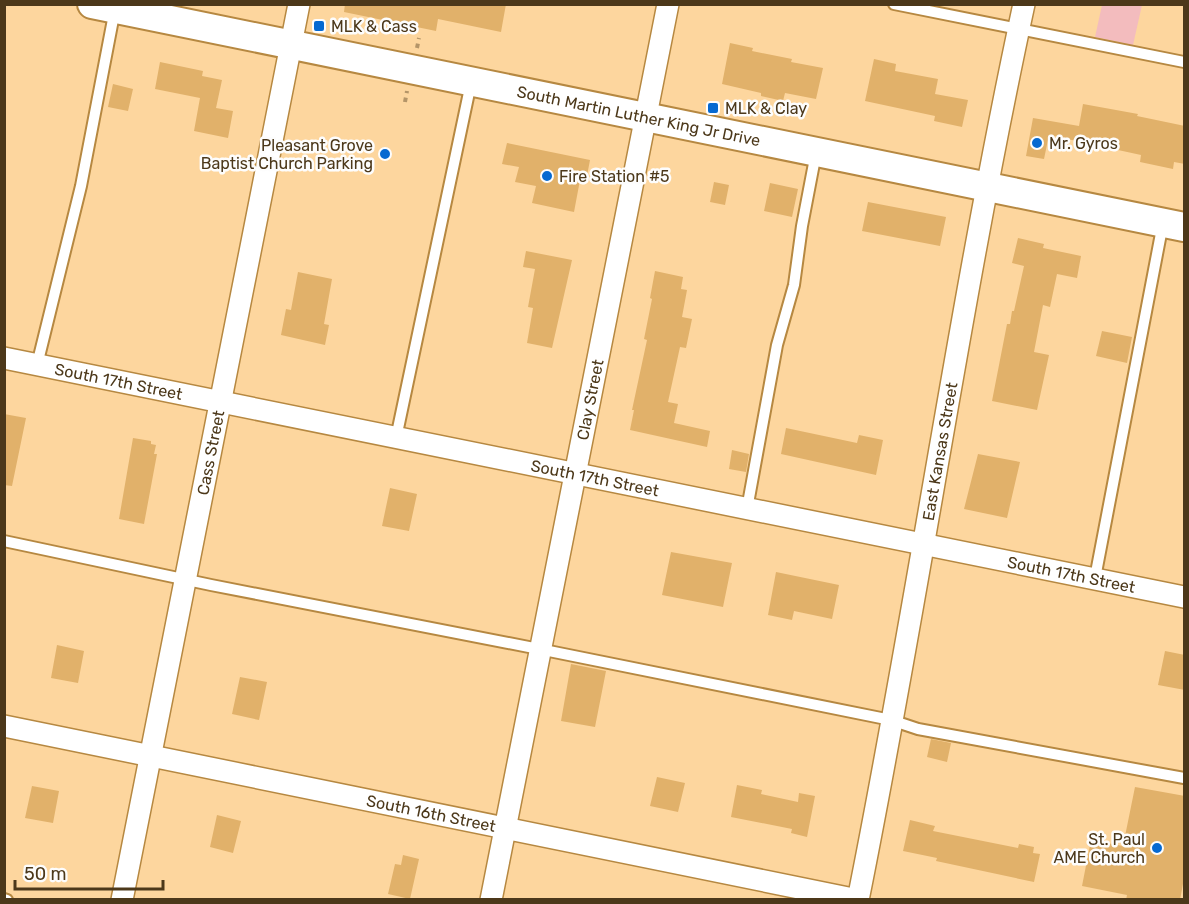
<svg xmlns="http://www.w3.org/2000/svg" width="1189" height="904" viewBox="0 0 1189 904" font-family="Rubik,sans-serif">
	<rect width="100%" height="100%" fill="#fdd69e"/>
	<path fill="#f3bcbe" d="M1102 5H1142L1133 45 1095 37Z"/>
	<path fill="#e1b16a" d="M345 4H506L501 32 438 19 436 31 344 12Z
		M730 43 753 48 752 51 792 59 791 62 823 68 816 99 785 93 783 101 761 96V93L722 84Z
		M874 59 896 64 895 71 938 79 935 94 968 100 962 127 934 121 935 116 865 101Z
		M160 62 203 71 202 76 222 80 216 108 233 111 228 138 194 131 200 98 155 89Z
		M113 84 133 89 128 111 108 107Z
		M1083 104 1138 114 1137 116 1185 126V164L1174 162 1173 169 1140 162 1141 155 1049 135 1044 159 1026 156 1033 118 1079 126Z
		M507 143 590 160 586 181 580 180 574 212 532 203 536 186 515 182 519 167 502 164Z
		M714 182 729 185 725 205 710 202Z
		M770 183 798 189 792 217 764 211Z
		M868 202 946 217 940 246 862 231Z
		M1018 238 1044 244 1043 248 1081 256 1077 278 1057 274 1050 307 1043 305 1034 352 1049 355 1037 410 992 401 1007 324H1010L1012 311H1014L1024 266 1012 263Z
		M526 251 572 260 552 348 527 343 533 308 528 307 535 269 523 267Z
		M655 271 683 277 681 289 687 290 682 317 692 319 686 348 680 347 668 402 678 404 674 423 710 431 707 447 630 430 634 410H632L647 340 644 339 652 299 650 298Z
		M298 272 332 279 324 324 329 325 325 345 281 335 286 309 291 310Z
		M1102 331 1132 337 1127 363 1096 356Z
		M4 414 26 418 12 486 4 485Z
		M786 428 857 443 859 435 883 440 876 475 781 454Z
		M133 438 151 441V444L156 445 154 454H157L144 524 119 519Z
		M732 450 749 454 746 472 729 469Z
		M978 454 1020 462 1007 518 964 509Z
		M390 488 417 494 409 531 382 526Z
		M671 552 732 563 723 607 662 595Z
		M776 572 839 585 832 619 794 611 792 620 768 615Z
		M57 645 84 651 78 683 51 678Z
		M1165 651 1185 655V690L1158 685Z
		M571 664 606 671 595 727 561 721Z
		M240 677 267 682 259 720 232 714Z
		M931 739 951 743 947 762 927 757Z
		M657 777 685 783 678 812 650 806Z
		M737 785 762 790 761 794 798 802 799 793 815 796 807 837 791 833 792 829 731 817Z
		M32 786 59 791 53 823 25 818Z
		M1135 787 1185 796V873L1180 900H1126L1127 895 1082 886 1091 840 1123 846Z
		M217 815 241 821 233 853 210 847Z
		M910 820 935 826 933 831 1018 848 1019 844 1034 847 1033 853 1040 854 1034 882 936 861 937 858 903 851Z
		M403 855 419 859 410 899 388 894 395 864 401 865Z"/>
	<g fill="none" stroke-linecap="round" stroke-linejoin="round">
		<defs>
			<path id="lane" d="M894 4 1184 62
				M37 365 81 186 115 9
				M396 438 471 83
				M747 509 777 345 794 285 802 226 816 153
				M4 541 211 585 539 649 891 720 918 729 1184 778
				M1095 578 1163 223
				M4 899 7 900"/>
			<g id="street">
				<path id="s1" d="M4 358 1184 597"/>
				<path id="s2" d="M4 726 858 900"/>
				<path id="s3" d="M122 900 299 4"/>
				<path id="s4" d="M491 900 668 4"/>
				<path id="s5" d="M858 900C918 602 960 301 1024 4"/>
			</g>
			<g id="secondary">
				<path id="s6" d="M92 4 1184 227"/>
			</g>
		</defs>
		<use href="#lane" stroke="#b68841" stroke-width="14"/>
		<use href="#street" stroke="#b68841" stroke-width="24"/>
		<use href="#secondary" stroke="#b68841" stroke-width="32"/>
		<path stroke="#b49568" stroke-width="4" stroke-dasharray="4.5 4.5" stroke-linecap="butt" d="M417 48 419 38
			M405 102 407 91"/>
		<use href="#lane" stroke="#fff" stroke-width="10"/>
		<use href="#street" stroke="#fff" stroke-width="21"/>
		<use href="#secondary" stroke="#fff" stroke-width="28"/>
	</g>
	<g fill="#0669d1" stroke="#fdfdfd" stroke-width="2">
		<rect x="313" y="20" width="12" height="12" rx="3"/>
		<rect x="707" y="102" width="12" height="12" rx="3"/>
		<circle cx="1037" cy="143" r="6"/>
		<circle cx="385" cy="154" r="6"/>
		<circle cx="547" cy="176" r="6"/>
		<circle cx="1157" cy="848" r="6"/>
	</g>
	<g text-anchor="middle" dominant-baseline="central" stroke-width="5" stroke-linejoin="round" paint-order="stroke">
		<g font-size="16" fill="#4c381a" stroke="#fdfdfd" text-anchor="start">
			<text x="331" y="26">MLK &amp; Cass</text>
			<text x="725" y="108">MLK &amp; Clay</text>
			<text x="1049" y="143">Mr. Gyros</text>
			<text x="373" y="145" text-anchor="end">Pleasant Grove<tspan x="373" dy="18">Baptist Church Parking</tspan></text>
			<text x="559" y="176">Fire Station #5</text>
			<text x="1145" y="839" text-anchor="end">St. Paul<tspan x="1145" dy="18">AME Church</tspan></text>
		</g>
		<g font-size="16" fill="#4c381a" stroke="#fdfdfd">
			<text stroke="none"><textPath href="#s6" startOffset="558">South Martin Luther King Jr Drive</textPath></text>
			<text stroke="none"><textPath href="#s1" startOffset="117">South 17th Street</textPath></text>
			<text stroke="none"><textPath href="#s4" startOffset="510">Clay Street</textPath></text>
			<text stroke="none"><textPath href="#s3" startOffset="456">Cass Street</textPath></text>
			<text stroke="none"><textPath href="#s5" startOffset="456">East Kansas Street</textPath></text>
			<text stroke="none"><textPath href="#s1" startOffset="603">South 17th Street</textPath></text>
			<text stroke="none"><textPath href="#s1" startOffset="1089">South 17th Street</textPath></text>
			<text stroke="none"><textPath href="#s2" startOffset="436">South 16th Street</textPath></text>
		</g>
	</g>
	<rect width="1189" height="904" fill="none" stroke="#4c381a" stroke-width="12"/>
	<path d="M15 880v9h148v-9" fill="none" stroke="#4c381a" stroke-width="3"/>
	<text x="24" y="880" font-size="18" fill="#4c381a" stroke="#fdfdfd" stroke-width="4.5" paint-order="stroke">50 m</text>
</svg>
